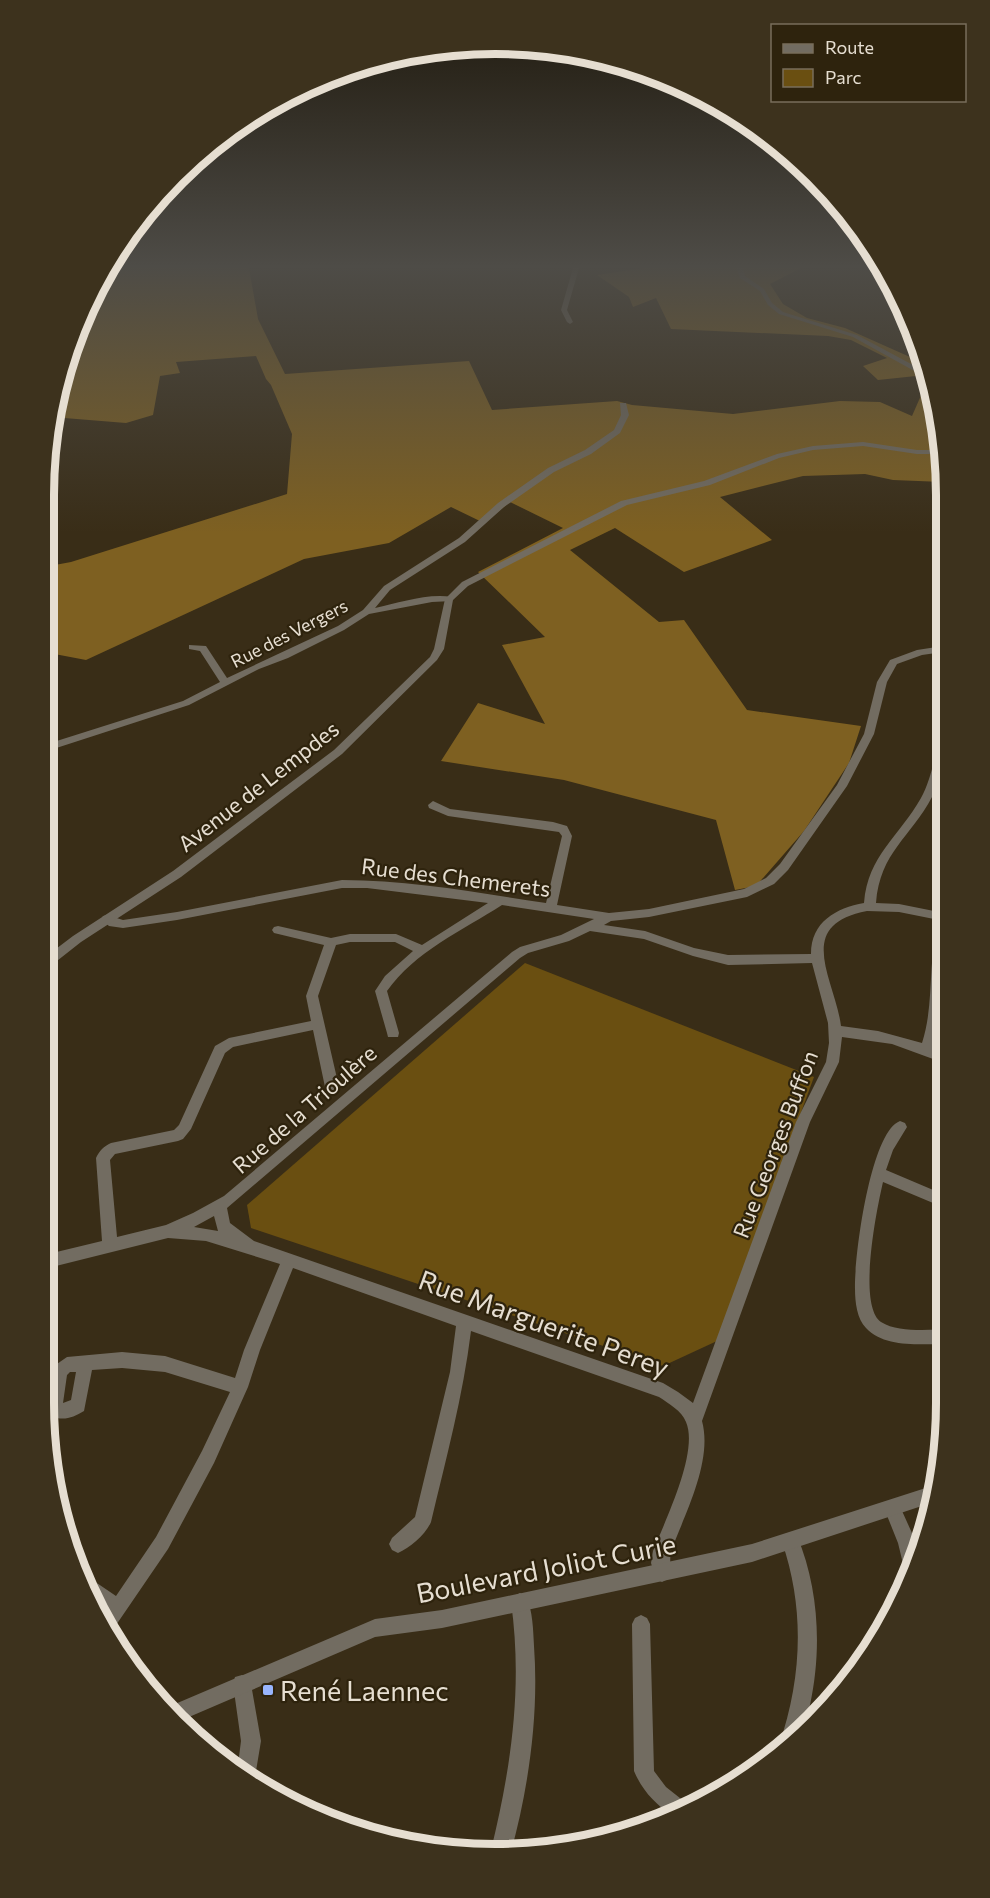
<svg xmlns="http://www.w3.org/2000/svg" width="990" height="1898" viewBox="0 0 990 1898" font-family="Commissioner,sans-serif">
	<rect width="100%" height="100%" fill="#392d17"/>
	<path fill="#6a4f11" d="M525 963 814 1077 717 1341 663 1366 251 1228 247 1205Z"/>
	<path fill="#7e6021" d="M107 268H249L258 319 285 374 469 361 492 410 617 401 632 405 733 414 840 401 880 402 912 416 926 384 916 376 878 380 863 366 887 358 851 340 828 336 671 329 656 298 633 307 629 297 597 275 645 268H801L770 284 783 304 807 318 845 328 910 357 921 355 943 436V482L893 480 865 474 803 476 720 497 772 540 684 572 615 528 570 550 659 622 684 620 747 710 861 726 849 763 804 831 756 886 735 890 716 820 564 780 441 761 478 703 545 724 502 645 545 637 478 572 563 528 510 502 484 523 451 507 389 543 304 559 86 660 44 652V567L71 562 287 494 292 434 271 385 266 379 256 356 176 362 180 373 160 376 153 415 126 423 52 417C61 365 79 313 107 268Z"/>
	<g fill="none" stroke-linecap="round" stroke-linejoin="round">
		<path fill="#726c61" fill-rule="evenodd" d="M573 268H579L567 310 573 322 570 324 567 322 561 310Z
			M620 403H626L629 415 620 433 591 454 554 472 504 507 465 542 390 590 375 608C399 603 427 593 452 597V601L432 602 369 614 344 630 288 658 259 669 189 705 44 752V745L183 701 220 682 200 651 189 649V645L206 646 227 678 338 626 363 610 384 586 459 538 498 503 548 468 585 450 614 430 621 415Z
			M943 646V652L922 655 897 664 887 682 874 734 847 786 788 870 774 884 747 897 649 917 611 921 604 925 645 931 694 948 728 955 811 954C811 922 836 908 864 903 868 855 899 837 921 798 930 782 933 763 939 745L943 742C944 761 942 779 932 797 911 837 880 852 876 903L899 904 944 913C944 957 947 1004 933 1047L944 1052V1063L892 1044 842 1037 839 1062 810 1122 702 1421C713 1461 685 1514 671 1551 669 1561 672 1571 668 1579L662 1582 656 1579 651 1563 653 1551C665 1521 699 1452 686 1422 682 1411 668 1403 659 1397L471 1331C463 1396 446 1459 431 1522 426 1534 410 1548 398 1553L392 1550 389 1544 392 1538 415 1517 450 1372 456 1326 293 1268 260 1350 248 1387 214 1463 168 1549 112 1631 103 1615 106 1611 98 1604 84 1579 88 1577 116 1596 156 1537 202 1451 230 1392 165 1372 122 1368 92 1370 84 1411C74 1417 65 1421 53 1417L46 1401 54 1366 67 1357 122 1352 165 1356 235 1378 244 1350 280 1264 206 1241 168 1238 44 1269V1255L102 1241 96 1158C99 1151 104 1146 111 1143L174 1130 179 1125 215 1046 229 1038 311 1021 306 996 324 945 274 933 272 930 274 927 278 926 331 938 350 934H396L422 945 488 903 367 888H342L177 920 123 928 109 926 101 919 103 916 107 915 123 920 177 912 342 880C410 880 479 893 546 903L562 836 559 832 448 816 429 808 428 805 433 801 450 809 553 822 567 826 572 836 557 905 609 913 649 909 744 889 766 878 780 864 837 785 864 734 877 682 890 660 917 650ZM502 905 594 919 561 935 520 947 512 952 224 1196 193 1213 166 1225 117 1237 110 1160 115 1154 178 1141 183 1139 191 1129 225 1053 233 1047 313 1030 325 1087 327 1091 332 1092 337 1091 339 1087 318 996 336 945 350 942H395L413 951 385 976 375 991 387 1033 388 1037H398L399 1033 387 991C414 952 463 930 502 905ZM867 911 899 912 939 920C927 960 935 1003 922 1043L878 1031 841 1026C835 979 793 925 867 911ZM590 931 644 939 693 956 728 965 812 963 828 1023 829 1043 826 1062 796 1122 693 1403 678 1392 663 1383 254 1241 230 1223 227 1208 520 958 528 953 569 941ZM214 1216 218 1231 194 1227ZM70 1372H76L71 1400 63 1403 67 1375Z
			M900 1121 905 1123 907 1127 893 1150 886 1170 945 1195V1208L883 1182C877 1208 857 1305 881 1322 898 1333 926 1329 945 1330V1344C921 1344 884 1348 866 1328 857 1319 855 1302 855 1289 854 1259 870 1132 900 1121Z
			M892 1500 898 1502 916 1542 918 1555 909 1578 906 1576 898 1543 884 1508 886 1502Z
			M791 1533 797 1536C819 1588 822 1650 810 1705 808 1713 807 1725 803 1732 798 1740 789 1745 781 1749L779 1745C802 1678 805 1609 782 1542L785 1536Z
			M520 1593 526 1596C533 1611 533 1630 534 1646 539 1714 529 1786 511 1852L491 1850C511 1768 523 1687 511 1602L514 1596Z
			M641 1615 647 1618 650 1624 654 1771 666 1787 690 1806 673 1817C655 1803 643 1792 634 1771L632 1624 635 1618Z
			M242 1675 249 1677 251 1684 261 1741 254 1783 244 1779 237 1772 241 1741 233 1684 235 1677Z"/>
		<path fill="#726c61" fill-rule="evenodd" d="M737 268H743L745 276 764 289 772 303 783 312 857 335 926 372 927 378 853 337 779 314 768 305 760 291 740 278Z
			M863 442 917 450H943V454H917L863 446 813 450 779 458 710 485 627 505 468 586 453 600 444 649 437 660 342 754 181 877 81 942 48 968 44 970V958L73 936 173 871 334 750 430 657 434 649 445 599 462 582 621 501 704 481 777 454 813 446Z
			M935 1485H937L934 1502 752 1562 442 1628 375 1637 182 1720 168 1707 375 1619 442 1610 752 1544Z"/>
	</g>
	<linearGradient id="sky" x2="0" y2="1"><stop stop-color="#1f190d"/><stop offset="0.5" stop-color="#4e4c47"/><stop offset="1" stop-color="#4e4c47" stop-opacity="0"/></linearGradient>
	<rect width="990" height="533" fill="url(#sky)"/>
	<rect fill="#99b5fd" stroke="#2e230d" stroke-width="2" x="262" y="1684" width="12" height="12" rx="3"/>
	<g text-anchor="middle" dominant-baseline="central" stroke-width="4.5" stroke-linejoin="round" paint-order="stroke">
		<g font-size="18" fill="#e6ded1" stroke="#2e230d">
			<text transform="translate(289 633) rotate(-27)">Rue des Vergers</text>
		</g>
		<g font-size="22" fill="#e6ded1" stroke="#2e230d">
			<text transform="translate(258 786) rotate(-38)">Avenue de Lempdes</text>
			<text transform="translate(456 877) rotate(7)">Rue des Chemerets</text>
			<text transform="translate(304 1109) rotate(-41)">Rue de la Trioulère</text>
			<text transform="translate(775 1144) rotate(-69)">Rue Georges Buffon</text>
		</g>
		<g font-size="27" fill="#e6ded1" stroke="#2e230d">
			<text transform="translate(544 1323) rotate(20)">Rue Marguerite Perey</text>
			<text transform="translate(546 1568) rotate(-11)">Boulevard Joliot Curie</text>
		</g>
		<g font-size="27" fill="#e6ded1" stroke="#2e230d" text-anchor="start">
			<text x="280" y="1690">René Laennec</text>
		</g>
	</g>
	<path d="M0 0H990V1898H0ZM495 54H495A441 441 0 0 1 936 495V1403A441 441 0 0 1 495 1844H495A441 441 0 0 1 54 1403V495A441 441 0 0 1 495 54Z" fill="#3d321d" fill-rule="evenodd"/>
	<path fill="none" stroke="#e6ded1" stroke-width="8" d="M495 54H495A441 441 0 0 1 936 495V1403A441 441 0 0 1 495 1844H495A441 441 0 0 1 54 1403V495A441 441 0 0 1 495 54Z"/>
	<rect x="771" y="24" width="195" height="78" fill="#2e230d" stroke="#786e5b" stroke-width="1.5"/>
	<rect x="783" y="44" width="30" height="9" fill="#726c61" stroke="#786e5b" stroke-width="1.5"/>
	<text x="825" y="54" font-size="18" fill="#e6ded1">Route</text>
	<rect x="783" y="69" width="30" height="18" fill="#6a4f11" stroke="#786e5b" stroke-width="1.5"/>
	<text x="825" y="84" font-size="18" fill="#e6ded1">Parc</text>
</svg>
